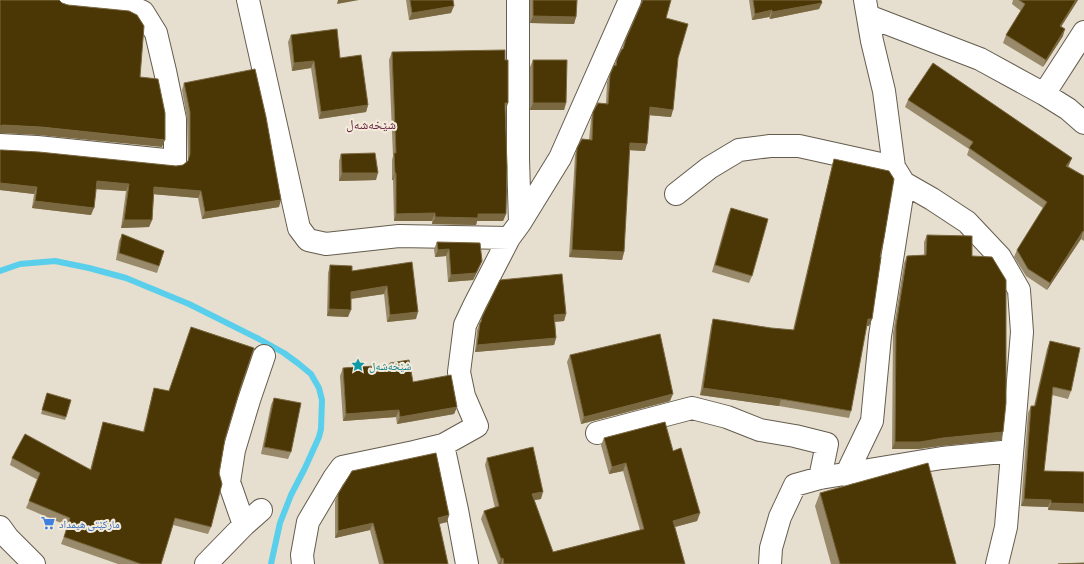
<svg xmlns="http://www.w3.org/2000/svg" width="1084" height="564" viewBox="0 0 1084 564" font-family="Commissioner,'Noto Naskh Arabic',sans-serif">
	<rect width="100%" height="100%" fill="#e6dece"/>
	<g fill="none" stroke-linecap="round" stroke-linejoin="round">
		<path stroke="#59cfec" stroke-width="6" d="M0 271 20 264 55 261 89 268 126 278 189 304 259 339 284 353 299 364 311 374 319 388 322 400 321 429 319 437 305 468 291 495 280 523 271 564"/>
		<defs>
			<path id="minor" d="M248 0 299 228 308 240 326 244 399 236 509 238
				M518 0V159L520 223
				M865 0 872 41 884 91 894 167 904 183 932 199 967 222 1000 257 1019 290 1022 332 1006 527 997 564
				M868 16 980 59 1044 94 1068 109 1084 123
				M1044 94 1084 32
				M0 145 37 147 175 161V119L165 71 156 33 143 12 123 3 66 0
				M676 194 709 168 739 150 770 146H799L894 167
				M597 433 692 408 727 417 760 430 795 436 827 444 820 478
				M443 445 457 510 467 564
				M846 475 872 421 880 336 904 183
				M244 525 229 482 234 450 249 400 264 356
				M0 527 8 538 34 564
				M206 564 244 525 261 510
				M303 564 302 555 308 522 334 478 342 467 414 452 443 445 477 426 464 396 459 372 465 325 475 304 509 238 520 223 560 158 630 0
				M770 564 771 548 780 517 795 485 820 478 942 458 1012 451"/>
		</defs>
		<use href="#minor" stroke="#645c4e" stroke-width="24"/>
		<use href="#minor" stroke="#fff" stroke-width="22"/>
	</g>
	<path fill="#988a6a" d="M406 0H453L451 13 409 20Z
		M530 0H577L576 17 574 24 530 23Z
		M642 0H671L666 18 678 58 671 117 649 115 645 151 629 150 624 252 622 260 569 257 575 155 577 148 589 140 591 119 593 112 606 103 607 82 617 59 622 49 626 39 642 3Z
		M749 0H821L819 9 770 19 769 17 752 20Z
		M1013 0H1078L1061 27 1063 36 1043 67 1003 43 1006 35 1021 11 1012 4Z
		M291 35 340 58 368 105 366 112 319 119 311 68 292 71 288 42Z
		M392 52 505 110 506 214 503 221H477L476 225 432 224V221H394L393 180H392V160L393 156 389 60Z
		M533 60 566 103 564 110H530V67Z
		M184 83 279 207 202 219 198 198 154 194 152 220 149 227 121 228 126 191 96 189 91 215 32 208 34 194 0 190V150L176 166 183 165 188 161 187 119 182 90Z
		M908 100 1072 158 1068 166 1084 176V241L1081 239 1047 290 1026 276 1014 257 1017 250 1043 208 967 155 969 149 905 107Z
		M341 154 376 180 339 181V161Z
		M834 159 880 257 869 326H866L851 411 849 418 779 406 700 395 711 326 713 319 771 328 793 330 832 166Z
		M731 208 752 276 749 283 712 272 728 215Z
		M122 234 164 251 157 273 116 260 119 241Z
		M927 235 972 256 1001 440 941 446 918 449H892L893 333 904 263 907 256 924 255V242Z
		M437 242 479 268 473 280 448 282 446 256 435 257 434 249Z
		M412 262 416 319 387 322 384 294 351 299 348 317 327 316 328 273 330 265 352 271Z
		M566 314 564 321 555 322 556 338 554 345 475 352 477 330 482 317Z
		M1050 341 1071 391 1068 399 1052 395 1044 471 1084 472 1048 510V507L1021 506 1028 413 1031 406H1034L1047 349Z
		M570 355 670 401 581 424 567 362Z
		M390 363 413 382 457 407 454 414 397 424 396 417 343 421 340 376 343 368 389 365Z
		M154 388 169 391 240 389 225 439 211 527 208 534 173 525 161 564H118L61 544 68 526 26 508 38 480 10 465 12 458 90 470 101 430 103 422 143 432 152 395Z
		M47 393 66 417 65 420 41 414Z
		M274 398 291 452 288 459 261 454 271 405Z
		M604 438 673 451 700 513 697 521 675 527 685 564H498L481 519 484 511 495 508 485 465 487 458 541 499 534 500 553 552 640 530 623 471 609 474 601 445Z
		M820 493 956 564H831L815 506Z
		M338 494 449 515 447 522 439 524 448 564H379L370 530 335 538V501Z"/>
	<path fill="#7a6841" d="M338 0H359L337 4Z
		M1076 0H1078L1057 33 1060 26Z
		M822 3 819 9 770 19 772 12Z
		M454 6 451 13 409 20 412 13Z
		M772 10 769 17 752 20 755 14Z
		M533 16 576 17 574 24 530 23Z
		M1065 29 1063 36 1043 67 1046 60Z
		M314 61 311 68 292 71 294 63Z
		M505 103H508L506 110Z
		M533 103H566L564 110H530Z
		M368 105 366 112 319 119 321 112Z
		M650 107 673 110 671 117 647 115Z
		M3 125 41 127 165 140 162 147 38 135 0 133V126Z
		M630 143 647 144 645 151 627 150Z
		M1072 158 1069 165 1064 173 1066 166Z
		M342 173H378L376 180 339 181Z
		M395 173H396L393 180H392Z
		M97 181 129 184 126 191 94 189Z
		M0 183 37 187 34 194 0 190Z
		M154 187 201 191 198 198 151 194Z
		M281 200 279 207 202 219 205 212Z
		M35 201 94 208 91 215 32 208Z
		M435 213 432 221H394L396 214Z
		M478 214H506L503 221H477L476 225 432 224 435 217Z
		M124 220H152L149 227 121 228Z
		M1083 231 1081 239 1047 290 1050 283Z
		M449 249 446 256 435 257 438 250Z
		M572 250 624 252 622 260 569 257Z
		M482 261 479 268 473 280 448 282 451 275Z
		M387 286 384 294 349 299 351 292Z
		M329 309 351 310 348 317 327 316Z
		M418 312 416 319 387 322 390 315Z
		M566 314 564 321 551 322 554 315Z
		M868 319H872L869 326H865Z
		M556 338 554 345 475 352 477 345Z
		M703 388 781 399 779 406 700 395Z
		M673 394 670 401 581 424 584 417Z
		M457 407 454 414 397 424 400 417Z
		M399 410 396 417 343 421 346 414Z
		M1003 432 1001 440 941 446 918 449H892L895 442 943 438Z
		M626 463 623 471 609 474 612 467Z
		M543 492 541 499 529 501 532 494Z
		M1024 499 1051 500 1048 507 1021 506Z
		M1051 503 1084 504V512L1048 510Z
		M700 513 697 521 671 528 673 521Z
		M449 515 447 522 435 525 438 518Z
		M373 523 370 530 335 538 338 531Z
		M503 558 501 564H499L501 559Z"/>
	<path fill="#4b3605" stroke="#7a6841" d="M0 0H59L62 3 68 5 129 11 137 15 144 26 140 77 158 79 165 113V140L41 127 3 125 0 126Z
		M410 0H453L454 6 412 13Z
		M533 0H577L576 17 533 16Z
		M643 0H671L666 18 688 24 678 58 673 110 650 107 647 144 630 143 624 252 572 250 577 148 582 139 592 140 593 112 598 103 608 104 610 75 614 65 616 66 617 59 622 49H623L626 39Z
		M753 0H821L822 3 772 12V10L755 14Z
		M1019 0H1076L1060 26 1065 29 1046 60 1006 35 1025 4Z
		M337 29 340 58 361 55 368 105 321 112 314 61 294 63 291 35Z
		M505 50V60H508V103H505L507 167 506 214H478V218L435 217V213L396 214V173H395L394 153H396L392 52Z
		M533 60H567L566 103H533Z
		M933 63 1072 158 1066 166 1084 176V232L1083 231 1050 283 1028 269 1017 250 1047 202 969 148 973 142 908 100Z
		M255 69 266 117 281 200 205 212 201 191 154 187 152 220H124L129 184 97 181 94 208 35 201 37 187 0 183V150H2L39 152 176 166 183 165 188 161 190 154V112L184 83Z
		M375 153 378 173H342L341 154Z
		M834 159 889 171 894 179 884 238 880 257H881L872 319H868L851 411 781 399 703 388 713 319 771 328 794 330Z
		M731 208 768 219 752 276 715 265Z
		M122 234 164 251 159 266 119 253Z
		M927 235 972 236V256L992 257 1006 280V403L1003 432 943 438 920 442H895L896 326 907 256 926 255Z
		M437 242 480 243 482 261 476 273 451 275 449 249 438 250Z
		M412 262 418 312 390 315 387 286 351 292V310L329 309 330 265 352 266V271Z
		M562 274 566 314 554 315 556 338 477 345 480 323 481 322 482 317 500 280Z
		M191 327 254 348 240 389 225 439 219 473 222 484 211 527 175 518 161 564H141L64 537 70 518 29 501 40 473 12 458 25 434 91 470 103 422 144 432 154 388 169 391Z
		M660 334 673 394 584 417 570 355Z
		M1050 341 1080 348 1071 391 1053 387 1044 471 1084 472V504L1051 503V500L1024 499 1031 406H1035Z
		M409 360 413 382 451 375 457 407 400 417 399 410 346 414 343 368 390 365V363Z
		M47 393 71 400 66 417 42 410Z
		M274 398 301 403 291 452 264 447Z
		M665 422 673 451 681 448 700 513 673 521 685 564H504L503 558 501 559 484 511 499 506 487 458 533 447 543 492 532 494 553 552 644 529 626 463 612 467 604 438Z
		M436 453 449 515 438 518 448 564H384L373 523 338 531V494L352 471Z
		M928 463 956 564H840L820 493Z
		M1084 563V564H1058Z"/>
	<defs>
		<symbol id="sight-bare" viewBox="-9 -9 18 18"><path d="M0-6L1.8-2.2L6-1.7L2.9 1.2L3.7 5.4L0 3.3L-3.7 5.4L-2.9 1.2L-6-1.7L-1.8-2.2Z" fill="#0f9aa8" stroke="#f4ebdb" stroke-width="2.5" paint-order="stroke"/></symbol>
		<symbol id="supermarket-bare" viewBox="-9 -9 18 18"><path d="M-6-5.5h2.5l.6 2H6L4.5 2H-2.5L-4.4-4H-6ZM-1.5 3.2a1.3 1.3 0 1 0 .1 0ZM3 3.2a1.3 1.3 0 1 0 .1 0Z" fill="#3f7fe0" stroke="#f4ebdb" stroke-width="2.5" paint-order="stroke"/></symbol>
	</defs>
	<g fill-rule="evenodd">
		<use href="#sight-bare" x="348" y="355" width="20" height="20"/>
		<use href="#supermarket-bare" x="38" y="513" width="20" height="20"/>
	</g>
	<g text-anchor="middle" dominant-baseline="central" stroke-width="4" stroke-linejoin="round" paint-order="stroke">
		<g font-size="11" fill="#0d838f" stroke="#f4ebdb" text-anchor="start">
			<text x="369" y="365">شێخه‌شه‌ل</text>
		</g>
		<g font-size="11" fill="#366cbe" stroke="#f4ebdb" text-anchor="start">
			<text x="59" y="523">مارکێتی هیمداد</text>
		</g>
		<g font-size="13" fill="#6b2946" stroke="#f4ebdb">
			<text x="371" y="124">شێخەشەل</text>
		</g>
	</g>
</svg>
